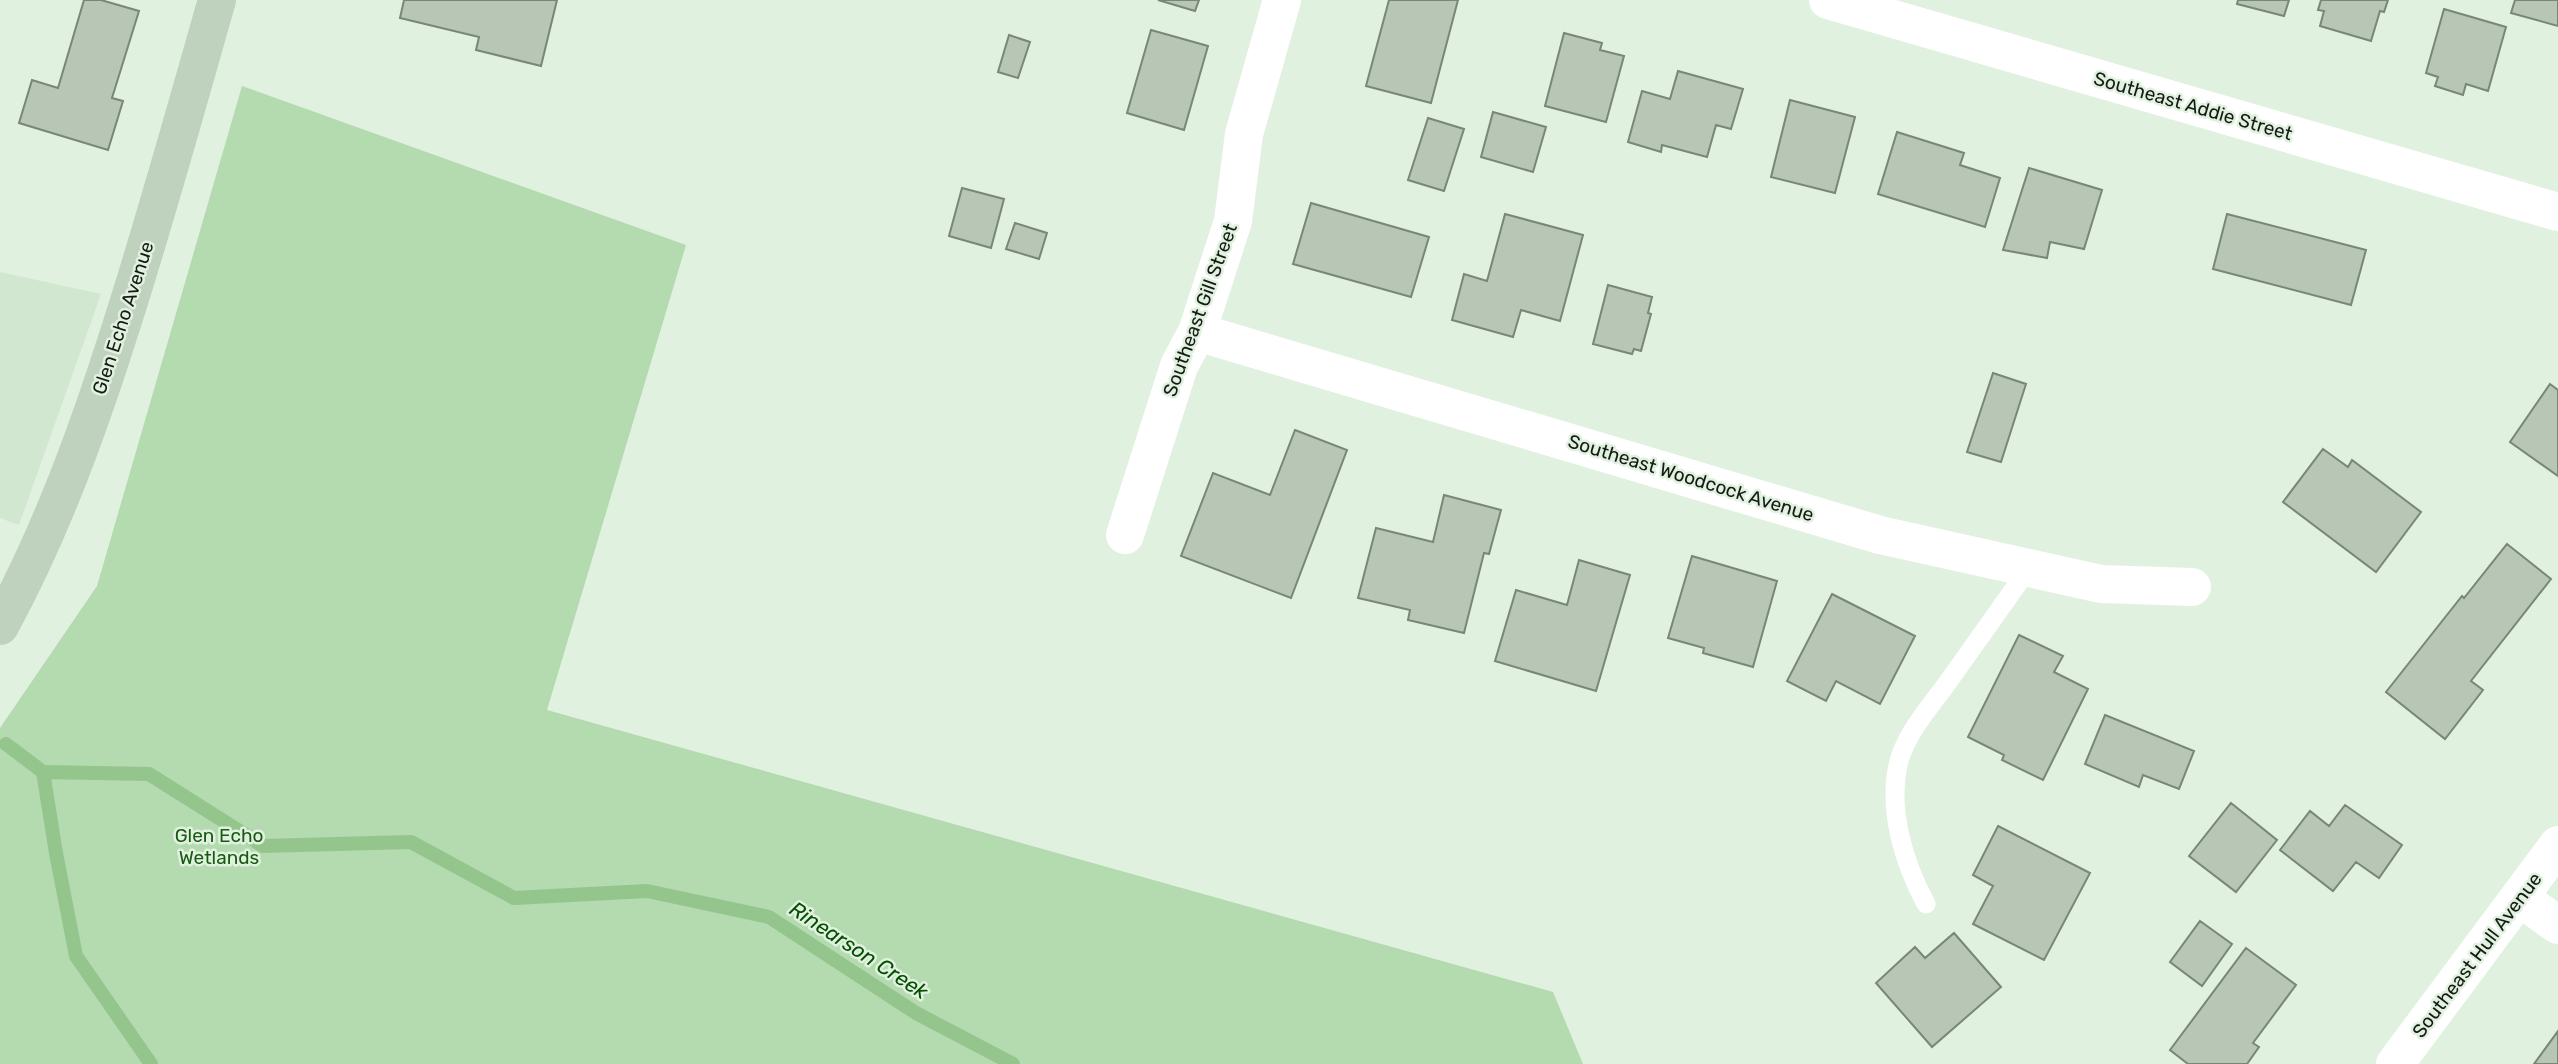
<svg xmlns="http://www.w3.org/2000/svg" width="2558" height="1064" viewBox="0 0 2558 1064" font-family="Rubik,sans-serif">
	<rect width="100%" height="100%" fill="#e1f1df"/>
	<path fill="#d1e7cf" d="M0 272 101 294 19 525 0 518Z"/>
	<path fill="#b4daaf" d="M242 86 686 245 547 710 1553 992 1583 1064H0V728L97 586Z"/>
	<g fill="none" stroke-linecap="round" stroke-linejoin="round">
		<path stroke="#93c58d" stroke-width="14" d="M6 744 43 772 149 774 263 846 411 842 514 898 647 891 769 917 916 1013 1013 1064
			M43 772 56 853 76 956 151 1064"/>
	</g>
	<path fill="#b7c6b5" stroke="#788776" stroke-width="2" d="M84 0H101L139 11 112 98 123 101 108 150 19 123 32 80 58 88Z
		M404 0H557L541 66 476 50 479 37 400 18Z
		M1158 0H1199L1195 11Z
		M1389 0H1458L1431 103 1366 86Z
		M2238 0H2289L2284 16 2237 4Z
		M2321 0H2388L2384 12 2380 11 2371 41 2320 26 2324 11 2318 10Z
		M2515 0H2558V26L2511 13Z
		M2444 9 2506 27 2488 91 2466 84 2463 95 2435 86 2438 77 2426 73Z
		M1151 30 1208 46 1184 130 1127 113Z
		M1564 33 1602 43 1600 50 1624 56 1606 122 1545 106Z
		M1009 35 1030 42 1018 78 998 72Z
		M1678 71 1743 89 1731 129 1716 125 1707 157 1662 145 1661 152 1628 142 1642 91 1670 99Z
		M1790 100 1855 117 1835 193 1771 177Z
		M1493 112 1546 127 1533 172 1481 157Z
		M1428 118 1464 129 1444 191 1408 180Z
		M1897 132 1964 153 1960 165 2000 178 1985 227 1878 194Z
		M2029 168 2102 190 2084 249 2050 242 2047 258 2003 250Z
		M962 188 1004 199 991 248 949 236Z
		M1311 203 1429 237 1411 297 1293 264Z
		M1505 214 1583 235 1560 321 1521 310 1513 337 1452 320 1464 274 1487 281Z
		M2227 214 2366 250 2351 305 2213 269Z
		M1015 223 1047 233 1039 259 1006 249Z
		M1608 285 1652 297 1648 313 1651 314 1641 351 1634 349 1632 354 1593 344Z
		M1993 373 2026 384 2001 462 1967 452Z
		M2550 384 2558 390V476L2510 442Z
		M1295 430 1347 450 1291 598 1181 556 1213 473 1270 495Z
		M2323 449 2348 467 2352 460 2421 512 2376 572 2283 502Z
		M1444 495 1501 510 1489 554 1484 553 1464 633 1408 620 1410 610 1358 598 1376 528 1433 542Z
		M2507 544 2551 579 2471 681 2483 690 2445 739 2386 692 2462 596 2464 598Z
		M1692 556 1777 581 1753 667 1703 653 1704 648 1668 638Z
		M1579 560 1630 575 1596 691 1495 661 1516 590 1567 605Z
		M1832 594 1915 636 1880 704 1836 681 1826 701 1787 681Z
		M2019 635 2063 656 2054 672 2088 689 2043 780 2002 760 2004 755 1968 737Z
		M2105 715 2194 751 2179 789 2143 775 2139 787 2085 764Z
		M2231 803 2277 840 2236 892 2189 856Z
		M2345 805 2402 845 2379 878 2356 862 2333 891 2280 850 2310 811 2329 826Z
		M1998 826 2090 873 2044 960 1973 924 1993 886 1973 875Z
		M2200 921 2232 944 2202 986 2170 962Z
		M1954 933 2001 987 1932 1047 1876 983 1915 947 1925 958Z
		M2246 948 2296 985 2253 1043 2259 1047 2247 1064H2188L2170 1050Z
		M2558 1031V1064H2534Z"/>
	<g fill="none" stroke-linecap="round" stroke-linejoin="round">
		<path stroke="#fff" stroke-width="19" d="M1926 904C1904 863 1888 811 1898 765 1905 734 1930 707 1948 682 1975 644 2002 606 2029 568"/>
		<path stroke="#fff" stroke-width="38" d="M1828 0 2558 212
			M1197 332 1880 535 2101 584 2192 587
			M1125 535 1179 366 1197 332 1233 221 1244 134 1282 0
			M2520 898 2558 925
			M2395 1064 2558 845"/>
		<path stroke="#bfd2bd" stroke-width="38" d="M0 626C50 534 86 436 118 336 154 225 185 112 217 0"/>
	</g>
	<g text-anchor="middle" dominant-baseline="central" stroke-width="5" stroke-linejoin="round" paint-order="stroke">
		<g font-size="19" fill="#151b14" stroke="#e1f1df">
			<text transform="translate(2193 106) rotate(16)">Southeast Addie Street</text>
			<text transform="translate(1200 310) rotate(-70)">Southeast Gill Street</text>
			<text transform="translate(123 318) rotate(-72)">Glen Echo Avenue</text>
			<text transform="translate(1691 478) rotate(17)">Southeast Woodcock Avenue</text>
			<text transform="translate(2477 955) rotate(-53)">Southeast Hull Avenue</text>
		</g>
		<g font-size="19" fill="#175b11" stroke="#e1f1df">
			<text x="219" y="835">Glen Echo<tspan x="219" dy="22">Wetlands</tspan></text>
		</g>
		<g font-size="21" font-style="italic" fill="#044f00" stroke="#e1f1df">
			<text transform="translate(859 950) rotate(33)">Rinearson Creek</text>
		</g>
	</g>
</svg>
